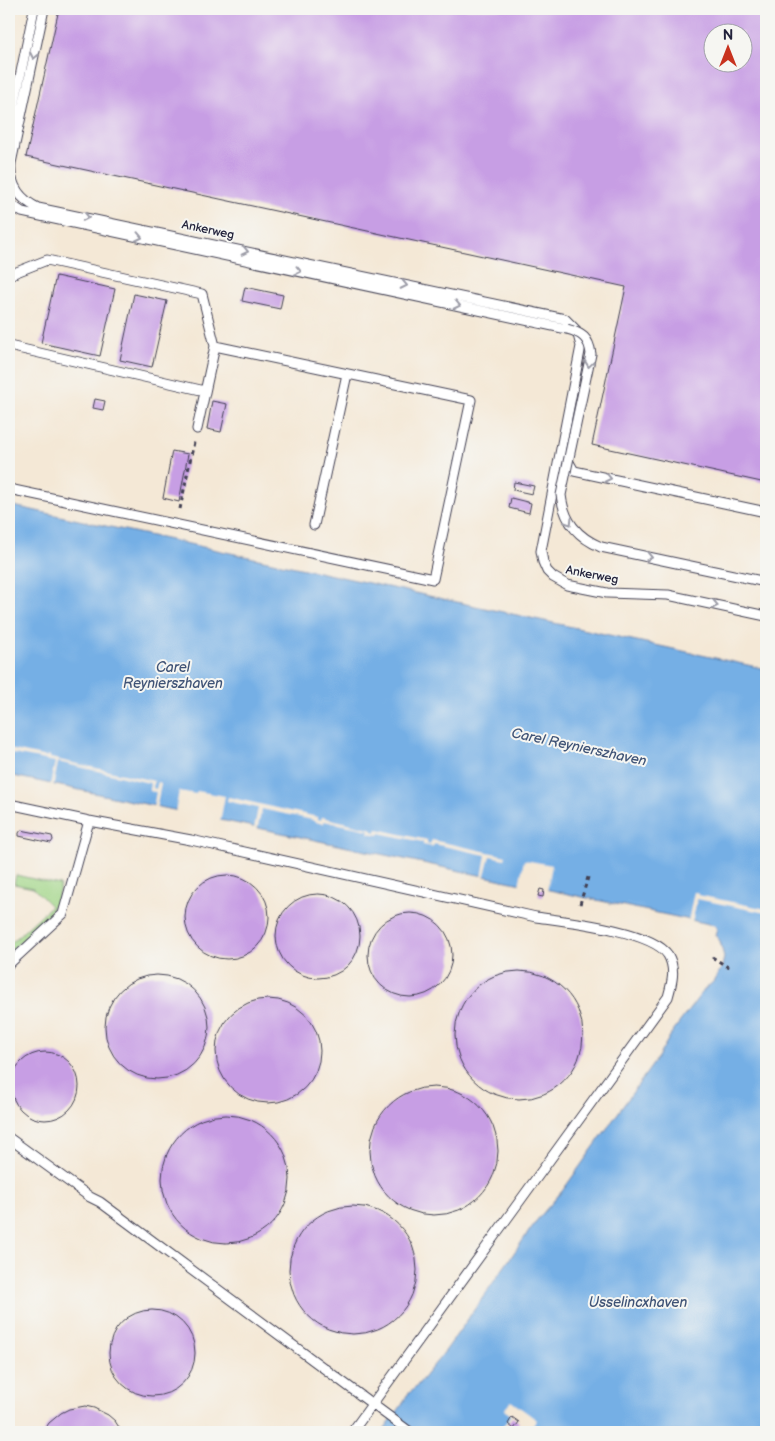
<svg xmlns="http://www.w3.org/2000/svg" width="775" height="1441" viewBox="0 0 775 1441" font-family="'Balsamiq Sans',sans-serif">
	<rect width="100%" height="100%" fill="#f6f6f2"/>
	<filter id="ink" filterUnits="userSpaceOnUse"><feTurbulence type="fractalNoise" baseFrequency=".02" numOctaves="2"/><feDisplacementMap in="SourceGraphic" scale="10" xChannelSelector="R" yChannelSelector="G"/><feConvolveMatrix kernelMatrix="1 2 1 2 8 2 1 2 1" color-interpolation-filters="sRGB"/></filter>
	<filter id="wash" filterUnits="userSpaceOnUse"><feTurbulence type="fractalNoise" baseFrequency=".0096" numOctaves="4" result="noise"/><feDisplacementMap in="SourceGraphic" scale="20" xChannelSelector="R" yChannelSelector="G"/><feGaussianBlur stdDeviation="1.12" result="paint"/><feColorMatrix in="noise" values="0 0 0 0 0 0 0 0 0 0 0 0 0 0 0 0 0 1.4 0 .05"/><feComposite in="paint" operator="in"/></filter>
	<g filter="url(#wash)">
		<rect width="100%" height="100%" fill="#f4e8d6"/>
		<path fill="#9fd484" stroke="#607b60" d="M16 875 60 885C57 916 30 933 9 952V945L51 906 33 888 14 884Z"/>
		<path fill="#74afe5" stroke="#4b6890" d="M9 505 766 669V1432H382L402 1405 407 1395 416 1387 446 1350 537 1220 563 1190 658 1057 673 1031 704 990 713 982 722 967 724 957 720 941 715 935 717 928 714 925 9 775Z"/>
		<path fill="#f4e8d6" d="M9 749 46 757 47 755 50 756V758L154 781 153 788 156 789 158 782 161 783 156 809 153 808 156 792 149 791 150 783 58 762 53 787 50 786 55 762 9 753Z
			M179 791 196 794 197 791 225 796 220 822 175 813Z
			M228 797 317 817V819L321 820 322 817 373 829 372 831 376 832 377 829 427 840V843L430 844 432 840 506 856 505 859 490 856 484 879 482 878 486 855 434 844 433 847 423 845V842L380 833 379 835 368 833 369 830 324 821 323 824 313 821V820L262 809 257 830 254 829 258 808 227 801Z
			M524 860 552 865 547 892 519 886Z
			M694 892 699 893 698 895 766 909V913L697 899 692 923 688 922Z
			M511 1401 537 1420 528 1432H499L511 1415 504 1410Z"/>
		<g id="blocks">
			<path fill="#c79ee4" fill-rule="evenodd" d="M59 9H766V483L592 445 626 287 26 157ZM712 32H742V62H712Z
				M56 276 115 289 100 356 41 343Z
				M245 287 283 295 280 309 242 301Z
				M134 294 167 301 152 367 120 360Z
				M95 399 105 401 103 410 93 408Z
				M212 401 227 404 221 432 207 429Z
				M172 451 188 454 179 502 163 498Z
				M514 482 534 486 532 494 513 490Z
				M511 498 531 503 529 513 509 508Z
				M21 830 52 836 53 840 51 843 19 836V833Z
				M185 917a42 42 0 1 1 84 0a42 42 0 1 1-84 0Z
				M540 889 544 890 543 897 538 896Z
				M276 936a42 42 0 1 1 84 0a42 42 0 1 1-84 0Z
				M368 955a42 42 0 1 1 84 0a42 42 0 1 1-84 0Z
				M455 1035a64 64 0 1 1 128 0a64 64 0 1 1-128 0Z
				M105 1027a52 52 0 1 1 104 0a52 52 0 1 1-104 0Z
				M216 1051a52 52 0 1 1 104 0a52 52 0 1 1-104 0Z
				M11 1086a34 34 0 1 1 68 0a34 34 0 1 1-68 0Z
				M370 1151a64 64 0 1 1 128 0a64 64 0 1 1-128 0Z
				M162 1179a64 64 0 1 1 128 0a64 64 0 1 1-128 0Z
				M289 1270a64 64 0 1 1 128 0a64 64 0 1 1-128 0Z
				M109 1353a43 43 0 1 1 86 0a43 43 0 1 1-86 0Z
				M85 1406 94 1408 108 1415 115 1421 122 1432H43L49 1423 61 1413 69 1409Z
				M512 1417 519 1422 514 1429 508 1424Z"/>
		</g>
	</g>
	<g filter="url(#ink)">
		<use href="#blocks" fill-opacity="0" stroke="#424052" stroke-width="1"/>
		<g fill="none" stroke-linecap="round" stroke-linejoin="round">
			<defs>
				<path id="lane" d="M44 9 11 163C9 185 19 199 38 208L565 319 577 331 581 346 541 551 543 562 547 571 553 577 567 585 607 593 668 595 766 616
					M9 130 34 9
					M9 203 22 212 567 329
					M9 275 47 260 202 294 215 346 471 400 433 579 9 489
					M9 346 205 391
					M197 429 215 346
					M566 457 574 471 766 512
					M314 525 347 374
					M601 547 766 582
					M9 804 89 821 191 840 536 917C564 921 652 930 668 955 676 969 672 983 668 997L352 1432
					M9 964 63 914 89 821
					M9 1138 90 1197 100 1202 410 1432"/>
			</defs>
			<use href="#lane" stroke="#424052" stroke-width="11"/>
			<path stroke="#424052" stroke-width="3" stroke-dasharray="4 4" stroke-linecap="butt" d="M180 509 194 442
				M580 904 589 874
				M712 957 731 969"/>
			<use href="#lane" stroke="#fff" stroke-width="9"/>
			<defs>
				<path id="lane-bridge" d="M567 329C582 333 589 338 591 354L561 495C564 521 577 537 601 547"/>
			</defs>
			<use href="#lane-bridge" stroke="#424052" stroke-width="11" stroke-linecap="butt"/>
			<use href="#lane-bridge" stroke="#fff" stroke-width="9"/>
		</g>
		<defs><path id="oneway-chevron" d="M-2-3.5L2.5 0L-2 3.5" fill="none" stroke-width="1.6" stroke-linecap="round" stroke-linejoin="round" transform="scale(1.25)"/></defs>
		<g stroke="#9c9ca7">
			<use href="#oneway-chevron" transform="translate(34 56) rotate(102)"/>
			<use href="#oneway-chevron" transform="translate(86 217) rotate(12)"/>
			<use href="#oneway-chevron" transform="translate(139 237) rotate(12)"/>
			<use href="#oneway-chevron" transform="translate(245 251) rotate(12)"/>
			<use href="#oneway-chevron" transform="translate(298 271) rotate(12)"/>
			<use href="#oneway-chevron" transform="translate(404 285) rotate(12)"/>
			<use href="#oneway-chevron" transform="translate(457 305) rotate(12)"/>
			<use href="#oneway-chevron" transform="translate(589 364) rotate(98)"/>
			<use href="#oneway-chevron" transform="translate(608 478) rotate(12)"/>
			<use href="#oneway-chevron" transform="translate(569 522) rotate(58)"/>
			<use href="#oneway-chevron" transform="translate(649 557) rotate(12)"/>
			<use href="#oneway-chevron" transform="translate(715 605) rotate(12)"/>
		</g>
	</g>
	<g text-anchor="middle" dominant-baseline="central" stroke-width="4" stroke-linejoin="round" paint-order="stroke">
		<g font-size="12" fill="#22223b" stroke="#f6f6f2">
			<text transform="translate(208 230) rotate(12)">Ankerweg</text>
			<text transform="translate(592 575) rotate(11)">Ankerweg</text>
		</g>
		<g font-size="14" font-style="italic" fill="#3f5376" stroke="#f6f6f2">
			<text x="173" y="667">Carel<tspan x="173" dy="16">Reynierszhaven</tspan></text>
			<text transform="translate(579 747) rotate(12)">Carel Reynierszhaven</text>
			<text x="638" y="1302">Usselincxhaven</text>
		</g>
	</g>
	<rect width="775" height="1441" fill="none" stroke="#f6f6f2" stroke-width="30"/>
	<g transform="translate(728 48)"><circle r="24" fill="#f6f6f2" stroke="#a1a1a9"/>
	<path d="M0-4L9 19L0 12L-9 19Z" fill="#c8321e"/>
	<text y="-8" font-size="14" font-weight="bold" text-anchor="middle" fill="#22223b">N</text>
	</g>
</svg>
